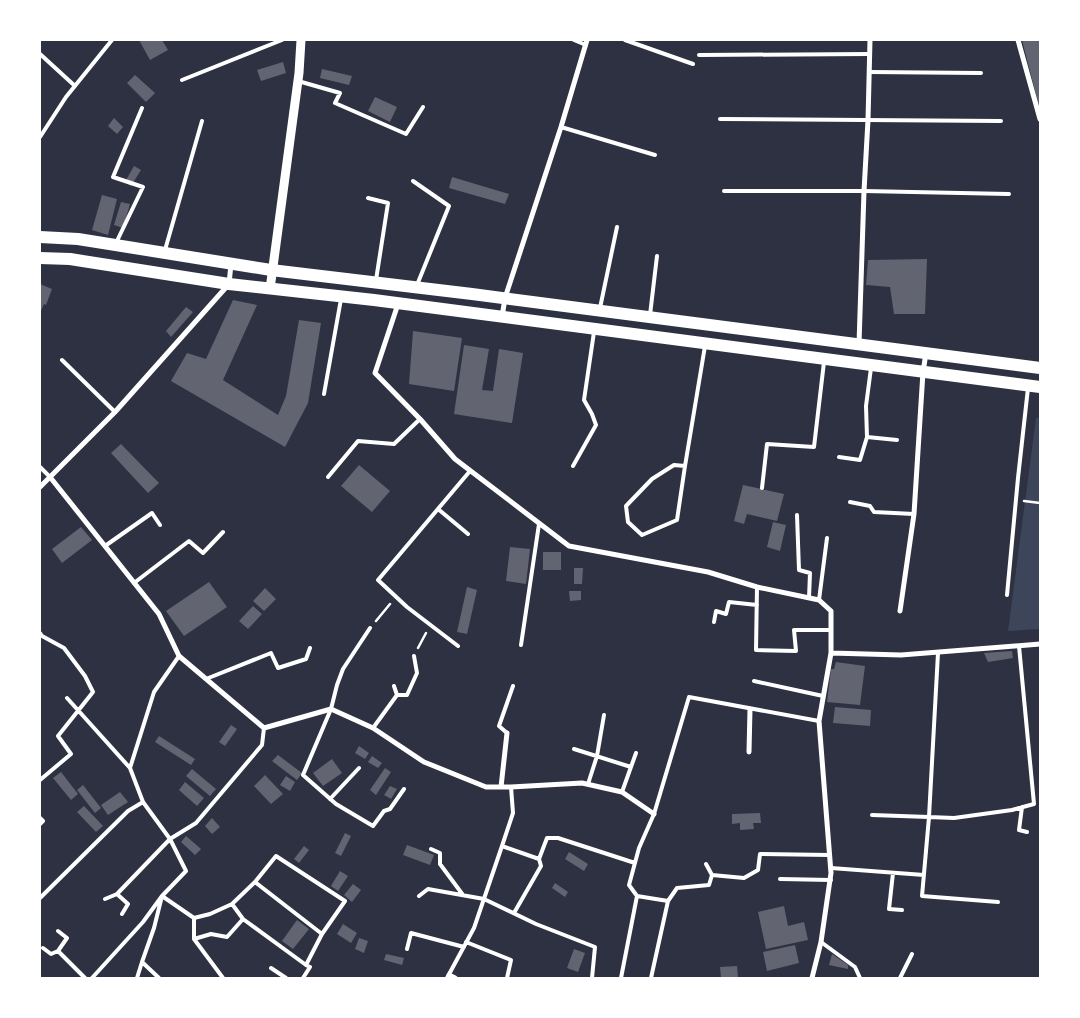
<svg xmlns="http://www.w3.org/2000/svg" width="1080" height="1018" viewBox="0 0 1080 1018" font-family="Arial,sans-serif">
	<rect width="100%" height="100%" fill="#2d3142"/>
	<path fill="#3c4559" d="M1036 418H1040V629L1008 631Z"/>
	<path fill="#626471" d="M139 40H162L168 50 150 60Z
		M1022 40H1040V106H1039Z
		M283 62 286 73 261 81 257 70Z
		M322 69 352 76 349 85 320 78Z
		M135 75 155 93 146 102 127 83Z
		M375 97 397 107 390 122 368 111Z
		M114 118 123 127 117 134 108 126Z
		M134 166 141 170 131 186 125 182Z
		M452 177 509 194 505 204 449 188Z
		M102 195 117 199 108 235 92 230Z
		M121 202 130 204 123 228 114 225Z
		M927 259 925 314H894L890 287 866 285 868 260Z
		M40 284 52 289 46 305 44 304 40 313Z
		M233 300 257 305 223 380 278 415 286 396 299 320 321 323 308 403 285 447 171 381 187 353 206 359Z
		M186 307 193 312 171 337 166 331Z
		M413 331 462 338 454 391 409 384Z
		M464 345 489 349 482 390 493 391 499 349 523 353 512 423 454 414Z
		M121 444 159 483 148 493 111 453Z
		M359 465 390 491 372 512 341 486Z
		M743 485 784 494 777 521 747 514 744 524 734 521Z
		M773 522 786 525 780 551 767 547Z
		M81 527 92 540 62 563 52 549Z
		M510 547 530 549 526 584 506 581Z
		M543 552H561V570H543Z
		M574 568H583L582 584H574Z
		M209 582 227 607 184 636 166 611Z
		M467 587 477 590 467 634 457 632Z
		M265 588 276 599 264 611 253 601Z
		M569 591H581V600L570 601Z
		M253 606 262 614 248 629 239 621Z
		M1012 651 1013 658 988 662 984 653Z
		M836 662 865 666 860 705 827 702 831 669H834Z
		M835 707 871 710 870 726 833 723Z
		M231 725 237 729 225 746 219 742Z
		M159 736 195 759 191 765 155 742Z
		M359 746 369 753 365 759 355 753Z
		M278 755 302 773 297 780 272 761Z
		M372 756 382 763 378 768 368 762Z
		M332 759 342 773 323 786 313 773Z
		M385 768 391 772 376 795 370 790Z
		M192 769 216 789 210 796 186 776Z
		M61 772 78 794 71 800 53 778Z
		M265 775 283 794 271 804 254 786Z
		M286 776 295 782 290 791 280 785Z
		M185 782 204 798 197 806 179 790Z
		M83 785 101 808 95 813 77 790Z
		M390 786 397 789 391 799 384 795Z
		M120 792 128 802 108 815 101 805Z
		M84 806 103 826 96 832 77 812Z
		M760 813 761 823H753L754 829 740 830V823L732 824V814Z
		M212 818 220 827 212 834 205 826Z
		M345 833 351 836 341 856 335 853Z
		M186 836 201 849 195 855 181 842Z
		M407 845 434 855 430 865 403 855Z
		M304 846 309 850 299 863 294 859Z
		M569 852 588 864 584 871 565 859Z
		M340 871 348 876 338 891 331 886Z
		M555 883 568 892 565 897 552 888Z
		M353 884 361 890 352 902 344 895Z
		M784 906 788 926 804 922 808 940 766 949 758 912Z
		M297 920 309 929 293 949 282 941Z
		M343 924 357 933 351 943 337 934Z
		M359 938 368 941 364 953 355 949Z
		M795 945 799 963 767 971 763 952Z
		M574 949 585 953 578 972 567 968Z
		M386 954 404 958 402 965 384 960Z
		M832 954 848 965V969L829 965Z
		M737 966 738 978H721L720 967Z"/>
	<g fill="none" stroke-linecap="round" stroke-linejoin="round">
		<path stroke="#fff" stroke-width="2.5" d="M1024 501 1040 503
			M376 621 390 604
			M418 648 426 633"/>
		<path stroke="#fff" stroke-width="4" d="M574 40 586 45
			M625 40 693 64
			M40 54 75 86
			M699 55 869 54
			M869 72 981 73
			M182 80 282 40
			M298 81 340 93 335 103 406 134 423 107
			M720 119 1001 121
			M561 127 655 155
			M40 137 66 97 112 40
			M413 181 449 206 417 285
			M724 191H864L1009 194
			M368 198 388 203 376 280
			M116 243 143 187 113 177 142 108
			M165 250 202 121
			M600 308 617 227
			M650 315 657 256
			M62 360 115 412
			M324 394 341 299
			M867 437 897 440
			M839 457 860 460 867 437 866 406 871 368
			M573 466 596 425 592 414 584 400 594 332
			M685 466 677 520 642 535 628 522 626 506 652 479 674 465 685 466 705 346
			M40 467 50 477
			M328 477 358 441 394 444 420 419
			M762 488 767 444 814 447 824 362
			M850 502 870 506 874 512 914 514
			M438 509 468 534
			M797 515 799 570 810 573 809 598
			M105 546 152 513 160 525
			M134 583 189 541 203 553 223 532
			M757 587 756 650 796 651 794 630H831
			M1007 595 1018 478 1028 388
			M819 600 827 538
			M714 622 716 611 726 614 729 602 757 605
			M370 628 343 669 337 685 331 709 303 775 336 804 373 826 384 811 390 809 404 789
			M40 633 42 636 64 648 85 676 93 692 58 736 71 754 40 780
			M521 645 539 524
			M458 646 407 607 378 580 470 471
			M206 679 271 653 278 668 306 659 310 648
			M754 681 823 696
			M394 686 397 695
			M67 698 130 768
			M373 728 397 695H407L417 673 414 656
			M507 733 499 726 513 686
			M574 749 631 767
			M588 784 597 756 604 715
			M622 792 636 753
			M330 799 359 768
			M1022 807 1019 830 1027 832
			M872 815 929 817 938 653
			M40 818 43 821 40 824
			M502 846 539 859
			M431 849 440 853V864L463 895
			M706 864 712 875
			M831 868 924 875
			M893 873 889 909 902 910
			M780 879 831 880
			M117 894 128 904 122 914
			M419 896 428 889 484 899 536 924 595 947 592 978
			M40 898 128 811 143 802
			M105 899 117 894 170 839 196 823 262 745 264 728
			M668 901 677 888 709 885 712 875 744 878 758 870 760 854 830 855
			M998 902 922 896 929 817 954 818 1012 810 1034 804 1019 646
			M232 904 243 919 306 965 322 934
			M514 913 541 866 539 859 547 838H558L635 863
			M194 918V939L223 978
			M58 931 67 938 58 951 85 978
			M194 939 211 934 227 937 243 919
			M466 942 511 960 507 978
			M821 942 855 967 860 978
			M43 948 51 954 58 951
			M407 949 411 933 464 947
			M271 968 286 978
			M92 978 143 922 162 896 194 918 210 914 232 904 255 882 322 934 345 901 276 856 255 882
			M137 978 142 962
			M159 978 142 962 154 928 162 896 186 871 170 839 143 802 130 768 154 692 179 656
			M303 978 310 967 306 965
			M447 978 474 928 502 846 513 813 511 787
			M621 978 637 896
			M651 978 668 901 637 896 629 885 639 848 654 814 689 697 819 721
			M900 978 912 954"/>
		<path stroke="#fff" stroke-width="5" d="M1018 40 1040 119
			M398 304 375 373 420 419 455 459 569 546 708 572 757 587 819 600 831 611V653L901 655 1040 644
			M502 317 505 298 561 127 587 40
			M859 344 864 191 868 120 870 40
			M50 477 159 614 179 656 264 728 331 709 373 728 424 762 486 787H511L582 783 622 792 654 814
			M40 487 115 412 229 284 231 264
			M900 611 914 514 923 372 926 353
			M749 752 750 709
			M501 787 507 733
			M449 975 455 978
			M812 978 821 942 831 873 819 721 831 653"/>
		<path stroke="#fff" stroke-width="9" d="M270 289 299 73 301 40"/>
		<path stroke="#fff" stroke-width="12" d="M40 237 78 239 271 270 472 294 1040 368
			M40 258 70 259 229 284 374 300 1040 387"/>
	</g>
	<rect width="1080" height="1018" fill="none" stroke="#ffffff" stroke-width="82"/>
</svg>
